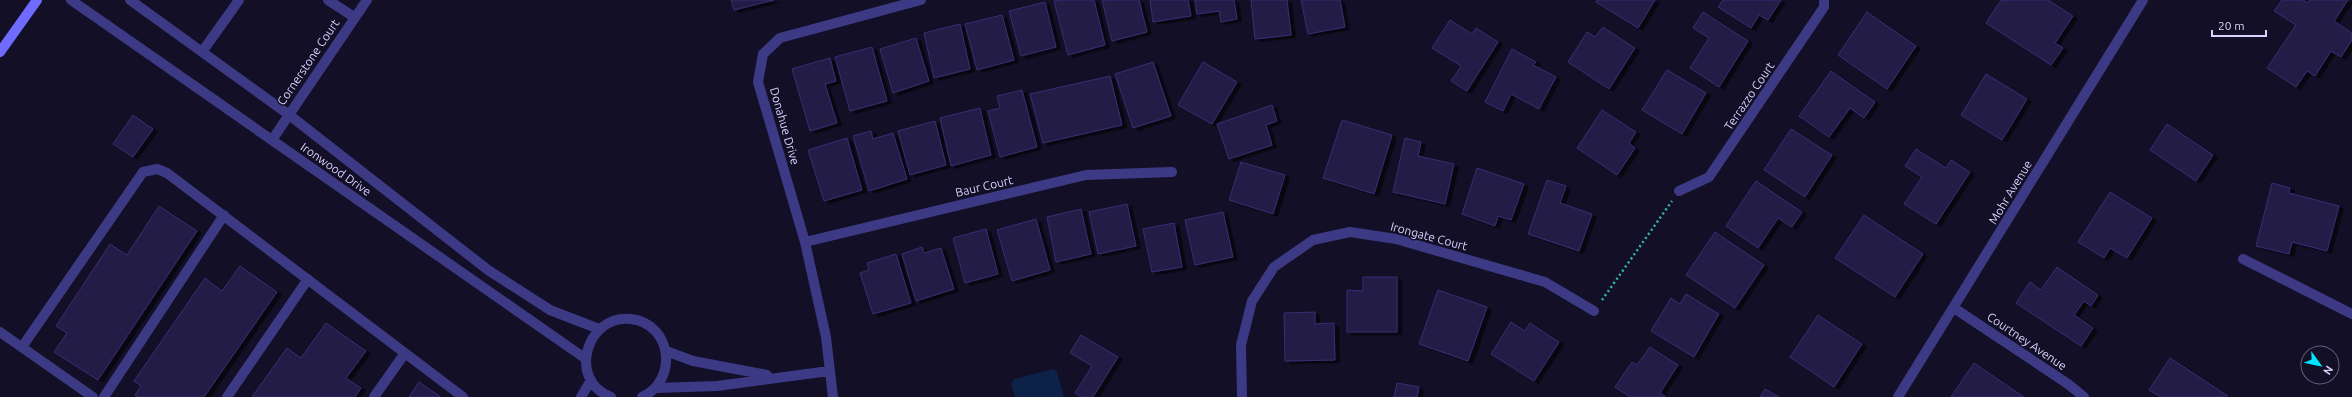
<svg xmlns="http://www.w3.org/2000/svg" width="2352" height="397" viewBox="0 0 2352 397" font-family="Ubuntu,sans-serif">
	<defs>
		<filter id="shadow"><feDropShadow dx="4.5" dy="2.5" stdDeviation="0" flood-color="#0009"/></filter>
	</defs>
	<rect width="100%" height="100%" fill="#130f26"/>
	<path fill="#0c2248" d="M1054 369 1057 372 1064 397H1015L1011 384 1014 379Z"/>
	<path fill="#241b47" stroke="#3b2d73" filter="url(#shadow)" d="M731 0H774L734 10Z
		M1059 0H1094L1105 45 1068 55 1054 1Z
		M1102 0H1139L1147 32 1112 41Z
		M1150 0H1188L1191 16 1153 22Z
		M1195 0H1234L1237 19 1221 22 1219 11 1197 14Z
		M1251 0H1287L1291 35 1255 39Z
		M1301 0H1340L1345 27 1308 34Z
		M1597 0H1655L1638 28 1596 2Z
		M1723 0H1781L1768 20 1759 15 1751 28 1718 7Z
		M2001 0H2048L2073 16 2055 43 2063 48 2051 65 1986 23Z
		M2282 0H2303L2308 3 2310 0H2348L2334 21 2352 33V40L2341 57 2331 51 2315 76 2307 71 2296 87 2267 68 2296 25 2274 11Z
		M1045 2 1056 47 1021 56 1009 11Z
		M1703 12 1748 41 1719 87 1690 68 1709 38 1693 28Z
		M1867 12 1916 46 1887 89 1838 55Z
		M1002 15 1014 60 977 70 965 24Z
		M1450 20 1472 34 1476 28 1498 42 1467 91 1451 81 1461 66 1432 48Z
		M960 24 970 69 934 78 924 33Z
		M1603 27 1635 48 1609 89 1568 62 1587 32 1595 37Z
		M916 38 929 81 893 93 880 49Z
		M872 47 887 101 850 111 835 57Z
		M1512 49 1536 62 1533 65 1556 77 1539 109 1511 94 1503 111 1485 102Z
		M830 58 836 81 825 84 837 123 810 131 792 69Z
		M1153 62 1171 116 1133 128 1115 74Z
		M1203 62 1237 82 1212 124 1178 105Z
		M1667 70 1706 93 1682 134 1642 110Z
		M1831 71 1875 102 1864 118 1850 108 1829 137 1799 116Z
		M1986 74 2027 99 2002 140 1961 115Z
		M1110 76 1122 125 1043 143 1030 94Z
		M1022 90 1037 147 1000 157 988 111 1000 108 997 96Z
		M1272 105 1277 121 1266 125 1272 145 1229 159 1217 124Z
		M980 108 991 155 951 166 940 118Z
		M1602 110 1636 132 1629 143 1635 148 1617 175 1577 148Z
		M133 115 153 129 133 157 113 144Z
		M1342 120 1392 135 1374 194 1323 178Z
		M935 121 946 165 910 175 898 131Z
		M2167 124 2213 155 2196 181 2150 150Z
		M1791 129 1832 155 1805 197 1764 170Z
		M871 131 873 139 893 133 907 179 869 191 853 136Z
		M847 138 862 190 824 201 808 150Z
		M1405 138 1421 142 1418 156 1454 164 1445 204 1393 192Z
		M1916 149 1946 168 1951 160 1970 172 1936 224 1904 204 1922 177 1905 166Z
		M1241 162 1285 175 1273 214 1229 200Z
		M1477 168 1524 184 1511 220 1498 216 1495 226 1462 214Z
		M1547 180 1566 186 1560 203 1592 214 1579 251 1528 234Z
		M1756 181 1802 212 1792 227 1778 218 1758 248 1726 226Z
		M2272 183 2290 188 2289 193 2339 206 2327 251 2292 242 2289 254 2256 246Z
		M2110 192 2152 218 2127 258 2110 248 2104 258 2078 242Z
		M1127 204 1136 246 1098 254 1089 212Z
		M159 206 197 231 98 380 54 352 67 333 56 326 110 244 127 255Z
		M1081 209 1091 254 1056 262 1047 217Z
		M1223 212 1233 257 1195 265 1185 220Z
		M1864 215 1923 254 1895 297 1835 258Z
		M1036 219 1050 270 1012 281 997 230Z
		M1174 223 1182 267 1152 272 1143 229Z
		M986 229 998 274 965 283 953 238Z
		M1715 232 1764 265 1735 308 1686 275Z
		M922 247 924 253 941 248 954 289 916 301 902 254Z
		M896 254 911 303 873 314 860 273 869 270 867 263Z
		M240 266 277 292 204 397H138L135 395 141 386 134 381 205 278 222 291Z
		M2057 267 2098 295 2091 306 2084 301 2074 315 2093 328 2081 346 2016 303 2030 282 2041 290Z
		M1363 277H1397V332H1347V290L1363 291Z
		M1438 290 1487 307 1468 361 1419 344Z
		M1686 294 1719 314 1694 357 1651 331 1671 298 1680 304Z
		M1315 312V324L1334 323 1335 360 1285 361 1284 313Z
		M1818 315 1862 344 1834 387 1790 357Z
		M1511 322 1525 331 1530 323 1559 342 1534 381 1491 354Z
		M326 323 366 351 346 378 361 388 355 397H252L287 348 301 358Z
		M1081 335 1118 357 1093 397H1081L1075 393 1092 366 1070 353Z
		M1650 347 1678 365 1660 393 1666 397H1630L1615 387 1632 362 1637 365Z
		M2170 358 2228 396 2227 397H2161L2149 390Z
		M1974 363 2024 397H1951Z
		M419 382 441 397H409Z
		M1397 383 1419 387 1417 397H1394Z
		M1765 389 1779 397H1760Z"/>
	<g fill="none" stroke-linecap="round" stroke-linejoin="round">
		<path stroke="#2fb8b0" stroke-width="2.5" stroke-dasharray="2 3" stroke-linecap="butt" d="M1602 300 1672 201"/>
		<path stroke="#3d3a85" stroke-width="10" d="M0 332 93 397
			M22 347 143 172 157 169 167 173 463 397
			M104 397 224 215
			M227 397 308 279
			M374 397 405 353"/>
		<path stroke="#3d3a85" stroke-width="10" d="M71 0 586 359
			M130 0 288 114 488 270 550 310 599 329
			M328 0 354 17
			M202 52 239 0
			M272 140 367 0
			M1679 191 1709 177 1824 7V0
			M805 242 1086 175 1172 172
			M2243 259 2352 314
			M1954 308 2068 384 2084 397
			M666 351 693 361 767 375
			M656 388 717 386 829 371
			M581 397 591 380
			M611 397C567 381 586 314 631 319 673 324 678 381 642 397
			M833 397 826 337 805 242 758 82 763 54 780 38 921 0
			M1242 397 1241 345 1252 301 1274 267 1313 240 1350 232 1396 239 1545 282 1594 311
			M1898 397 2143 0"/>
		<path stroke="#6f6bff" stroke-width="10" d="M0 52 37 0"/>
	</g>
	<g text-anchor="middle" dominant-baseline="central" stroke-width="3" stroke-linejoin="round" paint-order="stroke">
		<g font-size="12" fill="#d9d4ff" stroke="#130f26">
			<text transform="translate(308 62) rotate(-56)">Cornerstone Court</text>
			<text transform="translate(1749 96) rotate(-56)">Terrazzo Court</text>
			<text transform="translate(785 126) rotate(74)">Donahue Drive</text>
			<text transform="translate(336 169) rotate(35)">Ironwood Drive</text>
			<text transform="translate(984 186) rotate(-13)">Baur Court</text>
			<text transform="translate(2010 192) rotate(-59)">Mohr Avenue</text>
			<text transform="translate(1429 236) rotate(15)">Irongate Court</text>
			<text transform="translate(2027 341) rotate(34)">Courtney Avenue</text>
		</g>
	</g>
	<g transform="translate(2320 365) rotate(123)"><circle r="19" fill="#130f26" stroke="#625e7d"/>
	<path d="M0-3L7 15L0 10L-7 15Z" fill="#00e5ff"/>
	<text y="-6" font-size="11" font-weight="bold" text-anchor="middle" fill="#d9d4ff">N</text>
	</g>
	<path d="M2212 30v6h54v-6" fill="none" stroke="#d9d4ff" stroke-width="2"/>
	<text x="2218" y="30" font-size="12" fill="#d9d4ff" stroke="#130f26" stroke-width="3" paint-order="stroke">20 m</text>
</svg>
